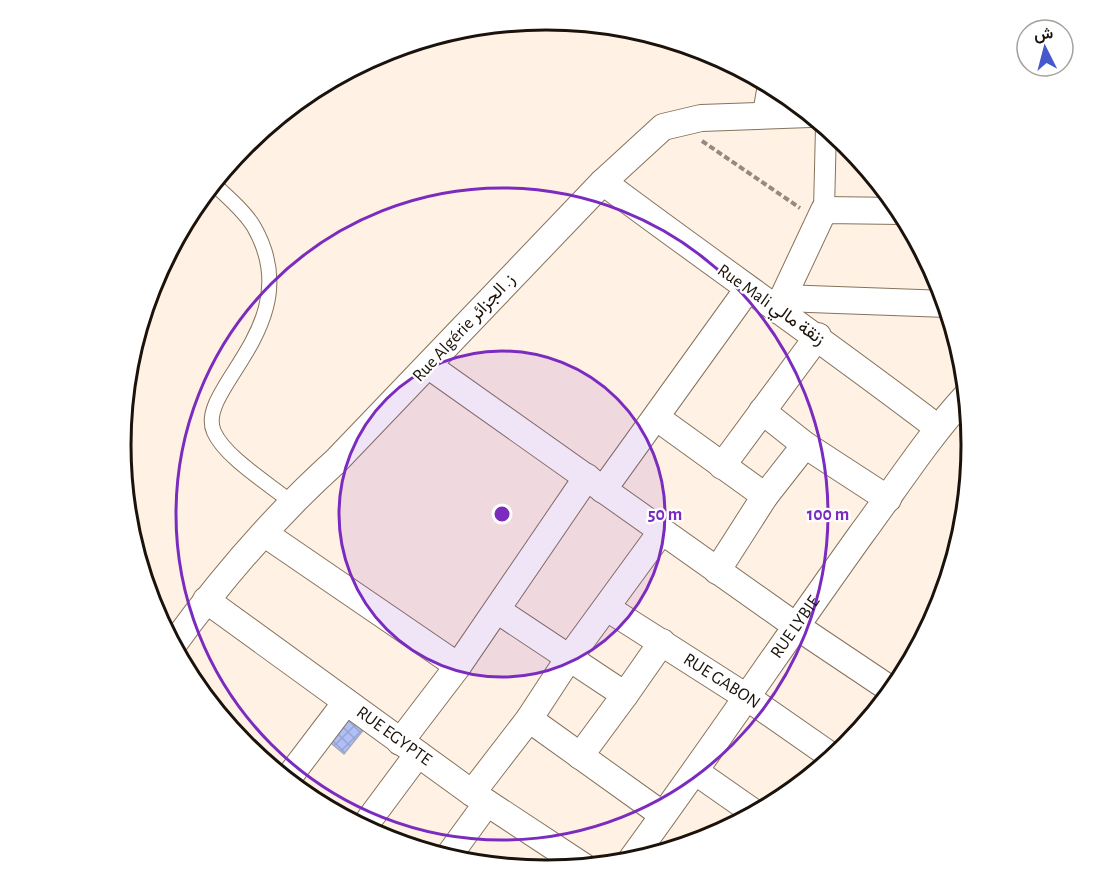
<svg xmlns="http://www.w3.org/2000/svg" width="1093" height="891" viewBox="0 0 1093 891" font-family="'Alegreya Sans',Vazirmatn,sans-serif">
	<defs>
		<pattern id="building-cross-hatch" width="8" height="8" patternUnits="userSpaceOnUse" patternTransform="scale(1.5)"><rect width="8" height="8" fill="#b0c0f6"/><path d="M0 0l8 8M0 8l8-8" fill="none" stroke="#97a4d2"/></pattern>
	</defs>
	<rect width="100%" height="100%" fill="#fff2e4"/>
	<path fill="url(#building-cross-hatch)" stroke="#a1aac4" stroke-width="1.5" d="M346 714 364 729 344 754 326 739Z"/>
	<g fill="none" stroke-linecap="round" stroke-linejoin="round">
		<defs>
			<path id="service" d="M213 183C226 196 244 210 254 227 310 325 194 389 214 432 225 457 269 484 291 502"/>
			<path id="pedestrian" d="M824 210 826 127"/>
			<g id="minor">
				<path d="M766 114 771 85"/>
				<path d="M603 182C714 265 828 344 938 428"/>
				<path d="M782 298 947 304"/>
				<path d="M777 310 824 210 902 211"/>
				<path d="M429 366 796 626 893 691"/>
				<path d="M762 411 805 445 888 499"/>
				<path d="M657 418 765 496"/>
				<path d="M722 466 818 336"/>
				<path d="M603 490 747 290"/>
				<path d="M265 534 458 666"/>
				<path d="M717 571 765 496 805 445"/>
				<path id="s1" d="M206 600 472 793 586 868"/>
				<path id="s2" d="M607 608 748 698 834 758"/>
				<path d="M497 610 625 695 662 642"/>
				<path d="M173 645C221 579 275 516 336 461L603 182 663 127 701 118 810 114"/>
				<path d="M529 719 663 815"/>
				<path d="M400 742 458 666 587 477"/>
				<path d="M580 756 625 695"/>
				<path d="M696 772 756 814"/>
				<path d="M286 781 346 702"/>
				<path d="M472 793 529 719 569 658 661 532"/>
				<path d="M363 828 418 754"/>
				<path d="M447 858 487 803"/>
				<path id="s3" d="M628 864C707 756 782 645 860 536 895 489 927 438 967 395"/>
			</g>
		</defs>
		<use href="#service" stroke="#86735d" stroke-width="16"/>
		<use href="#pedestrian" stroke="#86735d" stroke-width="22"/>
		<use href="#minor" stroke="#86735d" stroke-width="28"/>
		<path stroke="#958a7f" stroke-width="4" stroke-dasharray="6 3" stroke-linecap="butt" d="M702 141 800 208"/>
		<use href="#service" stroke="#fff" stroke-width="14"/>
		<use href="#pedestrian" stroke="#fff" stroke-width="20"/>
		<use href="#minor" stroke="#fff" stroke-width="26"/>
	</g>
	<circle cx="502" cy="514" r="163" fill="#7b2cbf" fill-opacity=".12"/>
	<g fill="none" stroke="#7b2cbf" stroke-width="3">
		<circle cx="502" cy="514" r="163"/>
		<circle cx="502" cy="514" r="326"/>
	</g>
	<g text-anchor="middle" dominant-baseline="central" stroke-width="4.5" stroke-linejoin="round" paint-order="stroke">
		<g font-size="18" fill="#1b130b" stroke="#fff">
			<text transform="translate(771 305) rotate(35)">Rue Mali زنقة مالي</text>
			<text transform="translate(464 328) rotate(-47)">Rue Algérie ز. الجزائر</text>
			<text stroke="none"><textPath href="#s3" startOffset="290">RUE LYBIE</textPath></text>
			<text stroke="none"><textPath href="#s2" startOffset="136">RUE GABON</textPath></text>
			<text stroke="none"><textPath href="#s1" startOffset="232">RUE EGYPTE</textPath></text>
		</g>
	</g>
	<path d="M0 0H1093V891H0ZM131 445a415 415 0 1 1 830 0a415 415 0 1 1-830 0Z" fill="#fff" fill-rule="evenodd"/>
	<path fill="none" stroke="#1b130b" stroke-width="3" d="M131 445a415 415 0 1 1 830 0a415 415 0 1 1-830 0Z"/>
	<circle cx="502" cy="514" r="9" fill="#7b2cbf" stroke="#fff" stroke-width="3"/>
	<g font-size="18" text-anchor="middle" font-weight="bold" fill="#7b2cbf" stroke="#fff" stroke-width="4.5" stroke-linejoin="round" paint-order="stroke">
		<text x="665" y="520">50 m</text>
		<text x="828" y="520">100 m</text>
	</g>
	<g transform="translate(1045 48) rotate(354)"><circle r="28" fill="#ffffff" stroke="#a4a19d" stroke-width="1.5"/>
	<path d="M0-4.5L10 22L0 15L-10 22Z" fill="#4558cc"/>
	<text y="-9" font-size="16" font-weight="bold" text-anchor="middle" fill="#1b130b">ش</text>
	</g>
</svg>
